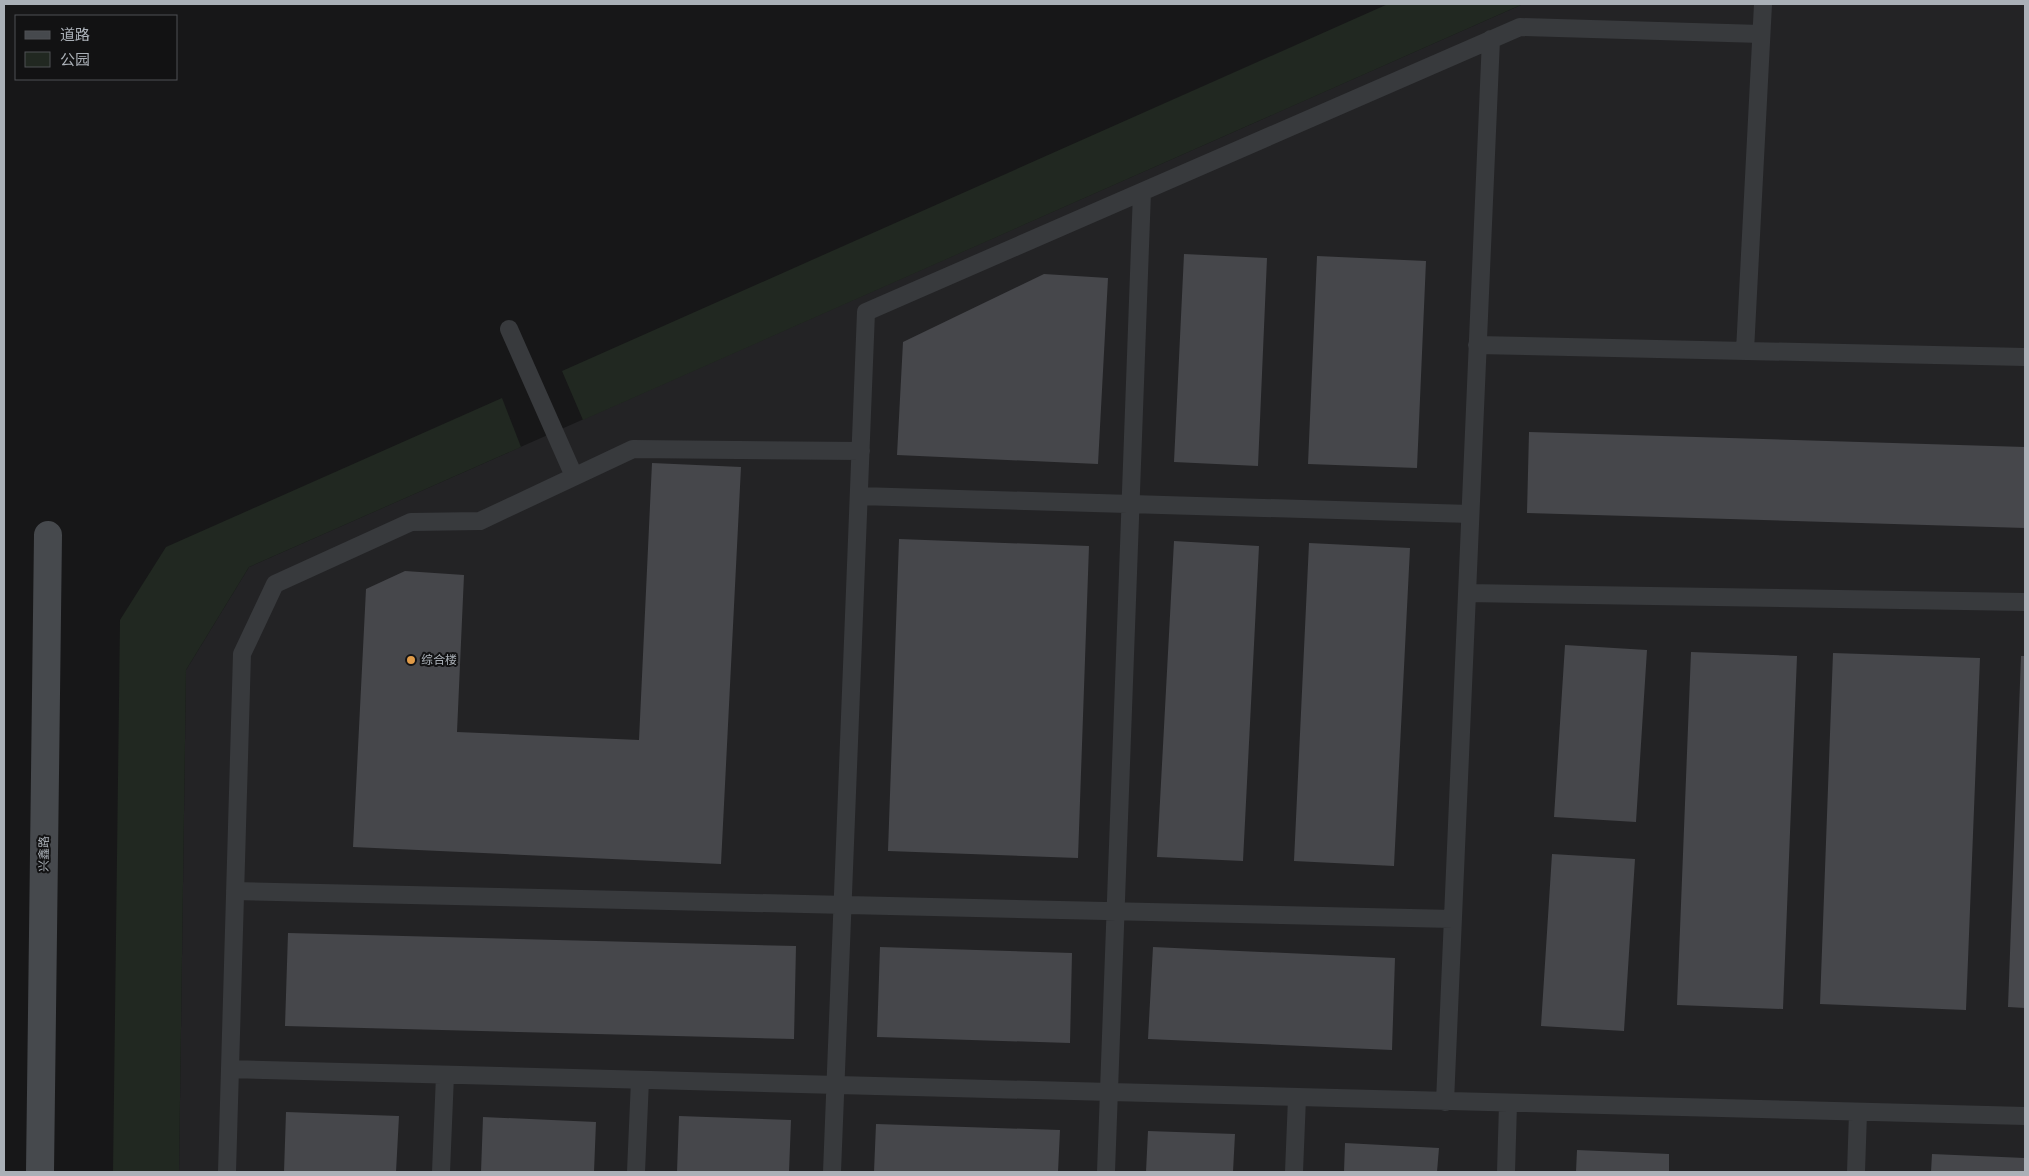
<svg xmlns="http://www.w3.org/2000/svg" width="2029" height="1176" viewBox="0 0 2029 1176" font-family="Rubik,'Noto Sans SC',sans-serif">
	<rect width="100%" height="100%" fill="#171718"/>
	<path fill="#232325" d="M1523 4H2025V1172H179L186 670 249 567Z"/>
	<path fill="#212821" d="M1388 4H1523L583 420 562 371Z
		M502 398 521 447 249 567 186 670 179 1172H113L120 620 166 547Z"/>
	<path fill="#46474b" d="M1184 254 1267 258 1258 466 1174 462Z
		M1317 256 1426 261 1417 468 1308 464Z
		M1044 274 1108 278 1098 464 897 455 903 342Z
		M1529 432 2025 447V528L1527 513Z
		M652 463 741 467 721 864 353 847 366 589 405 571 464 575 457 732 639 740Z
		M899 539 1089 546 1078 858 888 851Z
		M1174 541 1259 546 1243 861 1157 857Z
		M1309 543 1410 548 1394 866 1294 861Z
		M1565 645 1647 650 1636 822 1554 817Z
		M1691 652 1797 656 1783 1009 1677 1005Z
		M1833 653 1980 658 1966 1010 1820 1004Z
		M2021 656H2025V1008L2008 1007Z
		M1552 854 1635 859 1624 1031 1541 1026Z
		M288 933 796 946 794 1039 285 1026Z
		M880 947 1072 953 1070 1043 877 1037Z
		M1153 947 1395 958 1392 1050 1148 1039Z
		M286 1112 399 1116 396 1172H284Z
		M679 1116 791 1120 789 1172H677Z
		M483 1117 596 1122 594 1172H481Z
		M876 1124 1060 1130 1058 1172H874Z
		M1148 1131 1235 1134 1233 1172H1146Z
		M1345 1143 1439 1148 1437 1172H1344Z
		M1577 1150 1669 1154V1172H1576Z
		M1932 1154 2025 1158 2024 1172H1931Z"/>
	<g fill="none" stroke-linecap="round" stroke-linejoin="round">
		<path stroke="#383a3d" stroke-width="18" d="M509 329 574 476
			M1477 345 2025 357
			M1745 351 1763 4
			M859 496 1470 514
			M1467 593 2025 602
			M235 891 1453 919
			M230 1069 2025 1116
			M1445 1102 1491 39
			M227 1172 242 654 275 584 411 522 480 521 633 449 861 451
			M441 1172 445 1075
			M636 1172 640 1080
			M832 1172 866 312 1520 27 1761 34
			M1106 1172 1142 192
			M1294 1172 1297 1098
			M1506 1172 1508 1104
			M1856 1172 1858 1113"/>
		<path stroke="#46494d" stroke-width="28" d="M40 1172 48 535"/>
	</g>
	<circle fill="#e09b48" stroke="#121213" stroke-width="2" cx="411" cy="660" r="5"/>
	<g text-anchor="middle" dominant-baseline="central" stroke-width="4" stroke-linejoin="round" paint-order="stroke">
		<g font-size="12" fill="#aab0b7" stroke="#121213" text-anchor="start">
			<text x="421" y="660">综合楼</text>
		</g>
		<g font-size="12" fill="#aab0b7" stroke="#121213">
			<text transform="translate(44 854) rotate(-89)">兴鑫路</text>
		</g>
	</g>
	<rect width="2029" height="1176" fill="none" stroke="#aab0b7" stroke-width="10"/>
	<rect x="15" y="15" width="162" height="65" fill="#121213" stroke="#4f5155"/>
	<rect x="25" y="31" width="25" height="8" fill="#46494d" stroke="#4f5155"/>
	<text x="60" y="40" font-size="15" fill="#aab0b7">道路</text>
	<rect x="25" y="52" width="25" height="15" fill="#212821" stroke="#4f5155"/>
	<text x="60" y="65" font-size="15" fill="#aab0b7">公园</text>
</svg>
